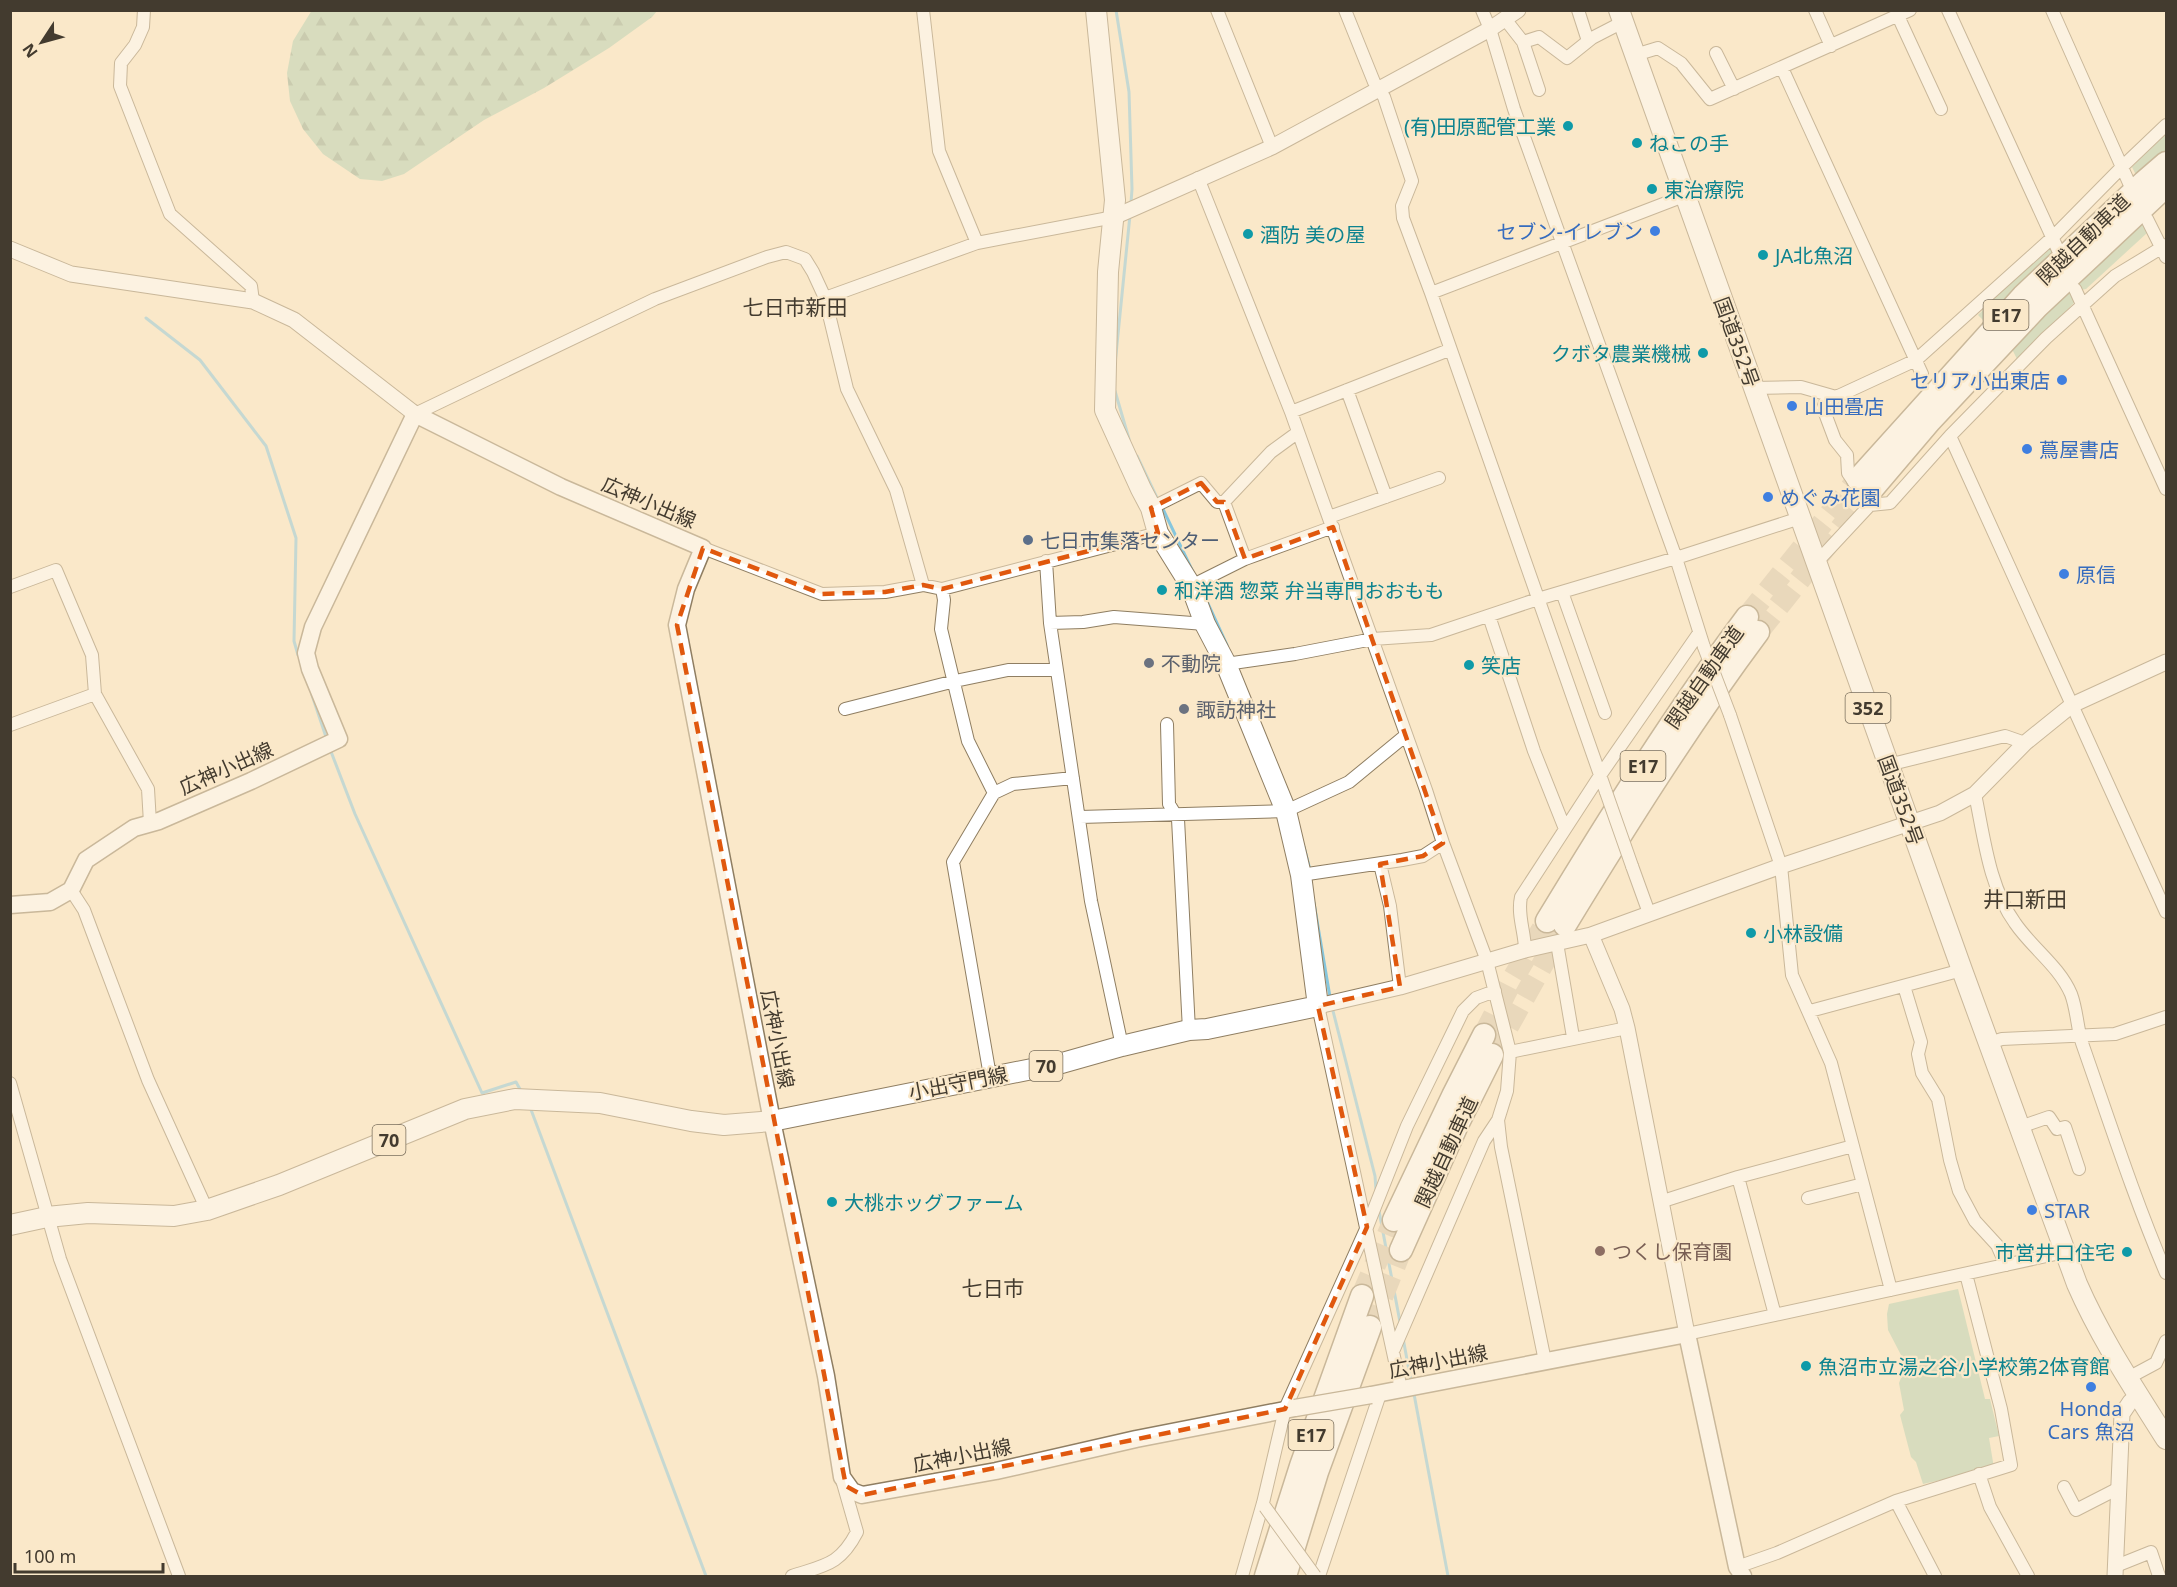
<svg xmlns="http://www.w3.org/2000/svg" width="2177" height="1587" viewBox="0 0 2177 1587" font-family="'Noto Sans','Noto Sans JP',sans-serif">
	<defs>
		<pattern id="forest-firs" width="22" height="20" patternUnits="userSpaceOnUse" patternTransform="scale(1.5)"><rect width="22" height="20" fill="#afcfb1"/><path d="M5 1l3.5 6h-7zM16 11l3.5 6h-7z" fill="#90a990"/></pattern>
	</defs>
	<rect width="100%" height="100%" fill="#fae8c9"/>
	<path fill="#afcfb1" d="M2166 134V151L2137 177 2132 167Z
		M2142 222 2147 233 2086 289 2081 290 2077 284Z
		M2048 245 2055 253 1989 318 1983 320 1978 315Z
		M2072 289 2077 300 2017 359 2012 349Z
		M1958 1289 1985 1399H1990L1999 1436 1989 1438 1994 1468 1923 1484 1916 1462 1911 1457 1900 1415 1904 1410 1899 1383 1903 1373 1901 1355 1888 1330 1887 1314 1889 1304Z"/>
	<path fill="url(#forest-firs)" d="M312 10H657V11L652 17 609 48 544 88 484 120 404 174 382 181 360 179 323 154 303 129 290 101 287 73 293 41Z"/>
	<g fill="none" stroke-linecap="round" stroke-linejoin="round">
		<path stroke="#86c6dd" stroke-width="3" d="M1116 10 1129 92 1132 189 1131 203
			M146 318 200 360 266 446 296 538 294 641 298 655
			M1115 364 1130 215
			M1115 391 1129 439
			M1137 456 1159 502
			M1162 507 1193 572
			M1206 599 1227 645
			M312 695 326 737
			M330 749 355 814 482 1093 516 1082 521 1091
			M1304 847 1310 870
			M1314 903 1330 997
			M1332 1007 1375 1176 1376 1190
			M530 1107 706 1576
			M1379 1211 1400 1322
			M1403 1338 1411 1381
			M1414 1394 1448 1576"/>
		<path stroke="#d5c5aa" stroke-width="22" stroke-dasharray="22 11" stroke-linecap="butt" d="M1747 617 1858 479
			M1758 632 1868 494
			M1484 1035 1512 980 1547 921
			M1492 1055 1564 926
			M1362 1296 1394 1220
			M1370 1327 1401 1250"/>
		<defs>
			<path id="minor" d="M144 10 143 27 135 45 121 63 120 86 170 214 251 286 253 301
				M923 10 939 151 977 243
				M1217 10 1272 147
				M1345 10 1374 82 1384 97 1412 181 1402 206 1403 218 1431 293 1606 792
				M1482 10 1490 29 1514 109 1676 558 1704 647
				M1578 10 1588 41
				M1815 10 1831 46
				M1948 10 2058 250
				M2052 10 2129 183
				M1898 16 1941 109
				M1505 19 1523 42 1539 37 1567 58 1592 38 1623 22
				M1523 42 1539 90
				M1716 53 1734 89
				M1635 55 1658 48 1681 63 1710 99 1910 10
				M1782 68 1922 374
				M1198 178 1291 412 1426 790 1443 843 1487 961 1510 1052 1507 1091 1498 1120 1501 1147 1545 1361
				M2147 219 2166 257
				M2075 289 2166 489
				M1431 293 1684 196
				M825 298 977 243 1114 217
				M1753 388 1801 387 1836 397 1916 360 2053 237 2123 166 2166 125
				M1347 390 1386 497
				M1828 396 1823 408 1835 440 1847 455 1848 473 1870 505 1890 503 1950 436 2046 338 2115 276 2166 245
				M1291 412 1449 350
				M415 414 655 299 767 257 786 252 805 259 813 272 825 298 847 389 896 490 923 585
				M1950 436 2166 912
				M1151 508 1201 483 1217 502H1224
				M1329 517 1439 478
				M703 548 822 594 885 592 923 585 942 589 1158 533
				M1245 559 1224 502 1271 452 1297 433
				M1046 561 1050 623 1091 901 1122 1046
				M1816 563 1870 505
				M1191 586 1245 559 1333 527
				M10 587 56 570 92 655 95 694 148 789 150 823
				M942 589 944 600 941 629 968 741 994 793
				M1562 592 1605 713
				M1489 616 1534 751 1565 829
				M1050 623 1083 622 1114 617 1205 624
				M1226 664 1295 654 1373 639 1431 635 1538 599 1676 558 1800 518
				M845 709 955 681 1008 670H1056
				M1730 715 1781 866 1792 975 1831 1063 1891 1290
				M1167 724 1169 804 1178 819 1189 1030
				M10 725 95 694
				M1888 765 2005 736 2025 743
				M1975 794C1984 837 1989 887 2015 923 2032 948 2059 966 2071 994 2077 1010 2077 1027 2082 1043 2109 1120 2134 1198 2166 1273
				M1080 817 1286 811 1349 782 1405 736
				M1380 864 1390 906 1400 987
				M1632 866 1649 913
				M1301 875 1402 860 1423 856 1443 843
				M71 890 84 910 148 1080 207 1210
				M1557 943 1573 1037
				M1525 950C1525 932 1517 915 1521 897L1599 777 1699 633
				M1904 986 1921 1042 1918 1054 1922 1073 1938 1099 1950 1160 1959 1191 1975 1221 1997 1245 2006 1265
				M1318 1006 1401 1389
				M1810 1011 1962 970
				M1989 1043 2002 1039 2115 1034 2166 1017
				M1510 1052 1627 1028
				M990 1076 953 862 994 793 1013 784 1073 778
				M10 1083 60 1259 179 1576
				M2026 1125 2049 1117 2057 1129 2065 1127 2079 1169
				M1738 1177 1775 1315
				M1808 1198 1863 1184
				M1660 1202 1738 1177 1853 1146
				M1687 1334 2065 1252
				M1394 1349 1484 1141 1498 1120
				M2128 1378 2156 1363 2166 1341
				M1979 1474 1990 1507 2028 1576
				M2064 1487 2076 1510 2119 1488
				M1896 1501 1935 1576
				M2116 1566 2151 1552 2159 1576
				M1737 1567 1777 1553 1896 1501 2011 1465 2001 1409 1966 1274
				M792 1576C825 1565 840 1565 857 1532L843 1483
				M1242 1576 1263 1503 1285 1409 1367 1227 1407 1126 1463 1011 1476 998 1495 991
				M1319 1576 1380 1394"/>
			<path id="tertiary" d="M1114 217 1272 147 1490 29 1518 10
				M10 249 71 274 253 301 294 320 415 414
				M1591 935 1622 1009 1627 1028 1687 1334
				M1318 1006 1400 987 1525 950 1591 935 1781 866 1940 813 1975 794 2025 743 2072 705 2166 662
				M2115 1576 2122 1414 2130 1402 2138 1395"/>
			<path id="secondary" d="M10 905 50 902 71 890 86 860 134 828 159 821 251 781 339 739 310 669 306 653 313 627 415 414 561 487 703 548 686 589 677 625 772 1121 826 1376 842 1477 852 1491 862 1495 996 1471 1136 1439 1295 1408
				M1371 1395 1687 1334 1737 1567 1743 1576"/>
			<path id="primary" d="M10 1225 47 1217 88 1213 174 1216 207 1210 279 1185 465 1109 515 1099 600 1103 691 1121 724 1125 772 1121 1062 1063 1122 1046 1189 1030 1207 1029 1318 1006 1301 875 1286 811 1226 664 1205 624 1191 586 1158 533 1151 508 1141 489 1105 410 1108 272 1115 200 1096 10"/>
			<path id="trunk" d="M1619 10 1962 970 2077 1284C2101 1339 2134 1388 2166 1439"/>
			<path id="motorway" d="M1858 479 2023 296 2144 182 2166 163
				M1868 494 1930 421 2037 307 2166 186
				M1547 921C1610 817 1674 715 1747 617
				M1565 925C1626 825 1688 726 1758 632
				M1394 1220 1453 1096 1484 1035
				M1401 1250 1457 1125 1492 1055
				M1266 1576 1301 1466 1362 1296
				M1285 1576 1317 1472 1370 1327"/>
		</defs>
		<use href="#minor" stroke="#8f7e62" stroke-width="14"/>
		<use href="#tertiary" stroke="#8f7e62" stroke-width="17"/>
		<use href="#secondary" stroke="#8f7e62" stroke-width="19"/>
		<use href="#primary" stroke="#8f7e62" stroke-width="22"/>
		<use href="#trunk" stroke="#8f7e62" stroke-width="22"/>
		<use href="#motorway" stroke="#8f7e62" stroke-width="25"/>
		<use href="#minor" stroke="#fff" stroke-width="12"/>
		<use href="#tertiary" stroke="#fff" stroke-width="15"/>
		<use href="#secondary" stroke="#fff" stroke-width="16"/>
		<use href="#primary" stroke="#fff" stroke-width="20"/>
		<use href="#trunk" stroke="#fff" stroke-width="20"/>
		<use href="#motorway" stroke="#fff" stroke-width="22"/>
		<defs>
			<path id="minor-bridge" d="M1704 647 1730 715
				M1606 792 1632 866
				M1265 1507 1315 1576"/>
			<path id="secondary-bridge" d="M1295 1408 1371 1395"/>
		</defs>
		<use href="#minor-bridge" stroke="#8f7e62" stroke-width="14" stroke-linecap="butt"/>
		<use href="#secondary-bridge" stroke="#8f7e62" stroke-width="19" stroke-linecap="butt"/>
		<use href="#minor-bridge" stroke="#fff" stroke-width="12"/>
		<use href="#secondary-bridge" stroke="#fff" stroke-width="16"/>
	</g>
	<path d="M0 0H2177V1587H0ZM1201 483 1217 502H1224L1245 559 1333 527 1443 843 1423 856 1380 864 1400 987 1318 1006 1367 1227 1285 1409 862 1495 846 1486 677 625 703 548 822 594 885 592 923 585 942 589 1158 533 1151 508Z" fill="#fae8c9" fill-opacity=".55" fill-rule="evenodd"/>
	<path fill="none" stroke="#e0580e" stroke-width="4.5" stroke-dasharray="12 8" stroke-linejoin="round" d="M1201 483 1217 502H1224L1245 559 1333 527 1443 843 1423 856 1380 864 1400 987 1318 1006 1367 1227 1285 1409 862 1495 846 1486 677 625 703 548 822 594 885 592 923 585 942 589 1158 533 1151 508Z"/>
	<g fill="#0f9aa8" stroke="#fae8c9" stroke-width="2">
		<circle cx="1568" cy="126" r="6"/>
		<circle cx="1637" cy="143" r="6"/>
		<circle cx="1652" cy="189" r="6"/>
		<circle cx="1248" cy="234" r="6"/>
		<circle cx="1763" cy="255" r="6"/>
		<circle cx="1703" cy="353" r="6"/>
		<circle cx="1162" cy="590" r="6"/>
		<circle cx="1469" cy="665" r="6"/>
		<circle cx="1751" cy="933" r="6"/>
		<circle cx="832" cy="1202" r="6"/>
		<circle cx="2127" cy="1252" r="6"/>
		<circle cx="1806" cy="1366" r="6"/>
	</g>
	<g fill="#3f7fe0" stroke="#fae8c9" stroke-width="2">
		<circle cx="1655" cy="231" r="6"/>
		<circle cx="2062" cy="380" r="6"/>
		<circle cx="1792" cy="406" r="6"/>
		<circle cx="2027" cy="449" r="6"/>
		<circle cx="1768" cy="497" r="6"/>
		<circle cx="2064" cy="574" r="6"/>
		<circle cx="2032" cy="1210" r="6"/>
		<circle cx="2091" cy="1387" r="6"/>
	</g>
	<circle fill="#5c6f8a" stroke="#fae8c9" stroke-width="2" cx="1028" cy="540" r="6"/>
	<g fill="#6b7280" stroke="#fae8c9" stroke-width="2">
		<circle cx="1149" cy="663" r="6"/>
		<circle cx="1184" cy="709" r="6"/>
	</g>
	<circle fill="#8d6e63" stroke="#fae8c9" stroke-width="2" cx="1600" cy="1251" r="6"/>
	<g text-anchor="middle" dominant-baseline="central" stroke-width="4.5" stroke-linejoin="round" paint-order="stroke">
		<g fill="#fae8c9" stroke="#7a6f5d" stroke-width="1.5">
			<rect x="1983.5" y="300" width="45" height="30" rx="4.5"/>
			<rect x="1845.5" y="693" width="45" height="30" rx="4.5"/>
			<rect x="1620.5" y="751" width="45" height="30" rx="4.5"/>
			<rect x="1029.5" y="1051" width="33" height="30" rx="4.5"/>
			<rect x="372.5" y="1125" width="33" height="30" rx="4.5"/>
			<rect x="1288.5" y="1420" width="45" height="30" rx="4.5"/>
		</g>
		<g font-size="18" font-weight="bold" fill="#433b2f">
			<text x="2006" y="315">E17</text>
			<text x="1868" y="708">352</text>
			<text x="1643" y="766">E17</text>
			<text x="1046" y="1066">70</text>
			<text x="389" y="1140">70</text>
			<text x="1311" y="1435">E17</text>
		</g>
		<g font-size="20" fill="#0d838f" stroke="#fae8c9" text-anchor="start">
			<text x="1556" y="126" text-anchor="end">(有)田原配管工業</text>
			<text x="1649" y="143">ねこの手</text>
			<text x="1664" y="189">東治療院</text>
			<text x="1260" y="234">酒防 美の屋</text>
			<text x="1775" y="255">JA北魚沼</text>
			<text x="1691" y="353" text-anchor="end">クボタ農業機械</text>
			<text x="1174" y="590">和洋酒 惣菜 弁当専門おおもも</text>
			<text x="1481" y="665">笑店</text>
			<text x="1763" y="933">小林設備</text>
			<text x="844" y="1202">大桃ホッグファーム</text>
			<text x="2115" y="1252" text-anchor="end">市営井口住宅</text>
			<text x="1818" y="1366">魚沼市立湯之谷小学校第2体育館</text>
		</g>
		<g font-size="20" fill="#366cbe" stroke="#fae8c9" text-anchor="start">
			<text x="1643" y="231" text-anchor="end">セブン-イレブン</text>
			<text x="2050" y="380" text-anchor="end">セリア小出東店</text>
			<text x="1804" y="406">山田畳店</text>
			<text x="2039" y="449">蔦屋書店</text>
			<text x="1780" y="497">めぐみ花園</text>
			<text x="2076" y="574">原信</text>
			<text x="2044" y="1210">STAR</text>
			<text x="2091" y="1408" text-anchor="middle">Honda<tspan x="2091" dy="23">Cars 魚沼</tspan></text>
		</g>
		<g font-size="20" fill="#433b2f" stroke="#fae8c9">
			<text transform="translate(2083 239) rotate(-44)">関越自動車道</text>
			<text transform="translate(1737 342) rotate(70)">国道352号</text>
			<text transform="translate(649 502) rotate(23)">広神小出線</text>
			<text transform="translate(1704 677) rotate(-55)">関越自動車道</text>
			<text transform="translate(226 768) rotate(-24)">広神小出線</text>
			<text transform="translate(1901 800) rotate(70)">国道352号</text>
			<text transform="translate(778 1039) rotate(79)">広神小出線</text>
			<text transform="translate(958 1083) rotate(-11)">小出守門線</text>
			<text transform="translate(1446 1152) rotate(-65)">関越自動車道</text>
			<text transform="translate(1438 1361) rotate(-11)">広神小出線</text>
			<text transform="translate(962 1455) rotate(-11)">広神小出線</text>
		</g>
		<g font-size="20" fill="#4e5e75" stroke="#fae8c9" text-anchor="start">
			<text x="1040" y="540">七日市集落センター</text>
		</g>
		<g font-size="20" fill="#5b616d" stroke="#fae8c9" text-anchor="start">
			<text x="1161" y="663">不動院</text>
			<text x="1196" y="709">諏訪神社</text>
		</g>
		<g font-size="20" fill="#785e54" stroke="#fae8c9" text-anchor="start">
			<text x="1612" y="1251">つくし保育園</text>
		</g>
		<g font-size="21" fill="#433b2f" stroke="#fae8c9">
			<text x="795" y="307">七日市新田</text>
			<text x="2025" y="899">井口新田</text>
			<text x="993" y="1288">七日市</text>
		</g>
	</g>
	<rect width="2177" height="1587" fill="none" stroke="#433b2f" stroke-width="24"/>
	<g transform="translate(42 42) rotate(234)" stroke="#fae8c9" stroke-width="4.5" paint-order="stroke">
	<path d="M0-4.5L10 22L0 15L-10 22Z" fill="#433b2f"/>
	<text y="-9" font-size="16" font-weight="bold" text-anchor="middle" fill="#433b2f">N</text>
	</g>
	<path d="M15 1563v9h148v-9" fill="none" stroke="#433b2f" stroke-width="3"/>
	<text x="24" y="1563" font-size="18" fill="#433b2f" stroke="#fae8c9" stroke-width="4.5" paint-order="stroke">100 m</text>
</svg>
